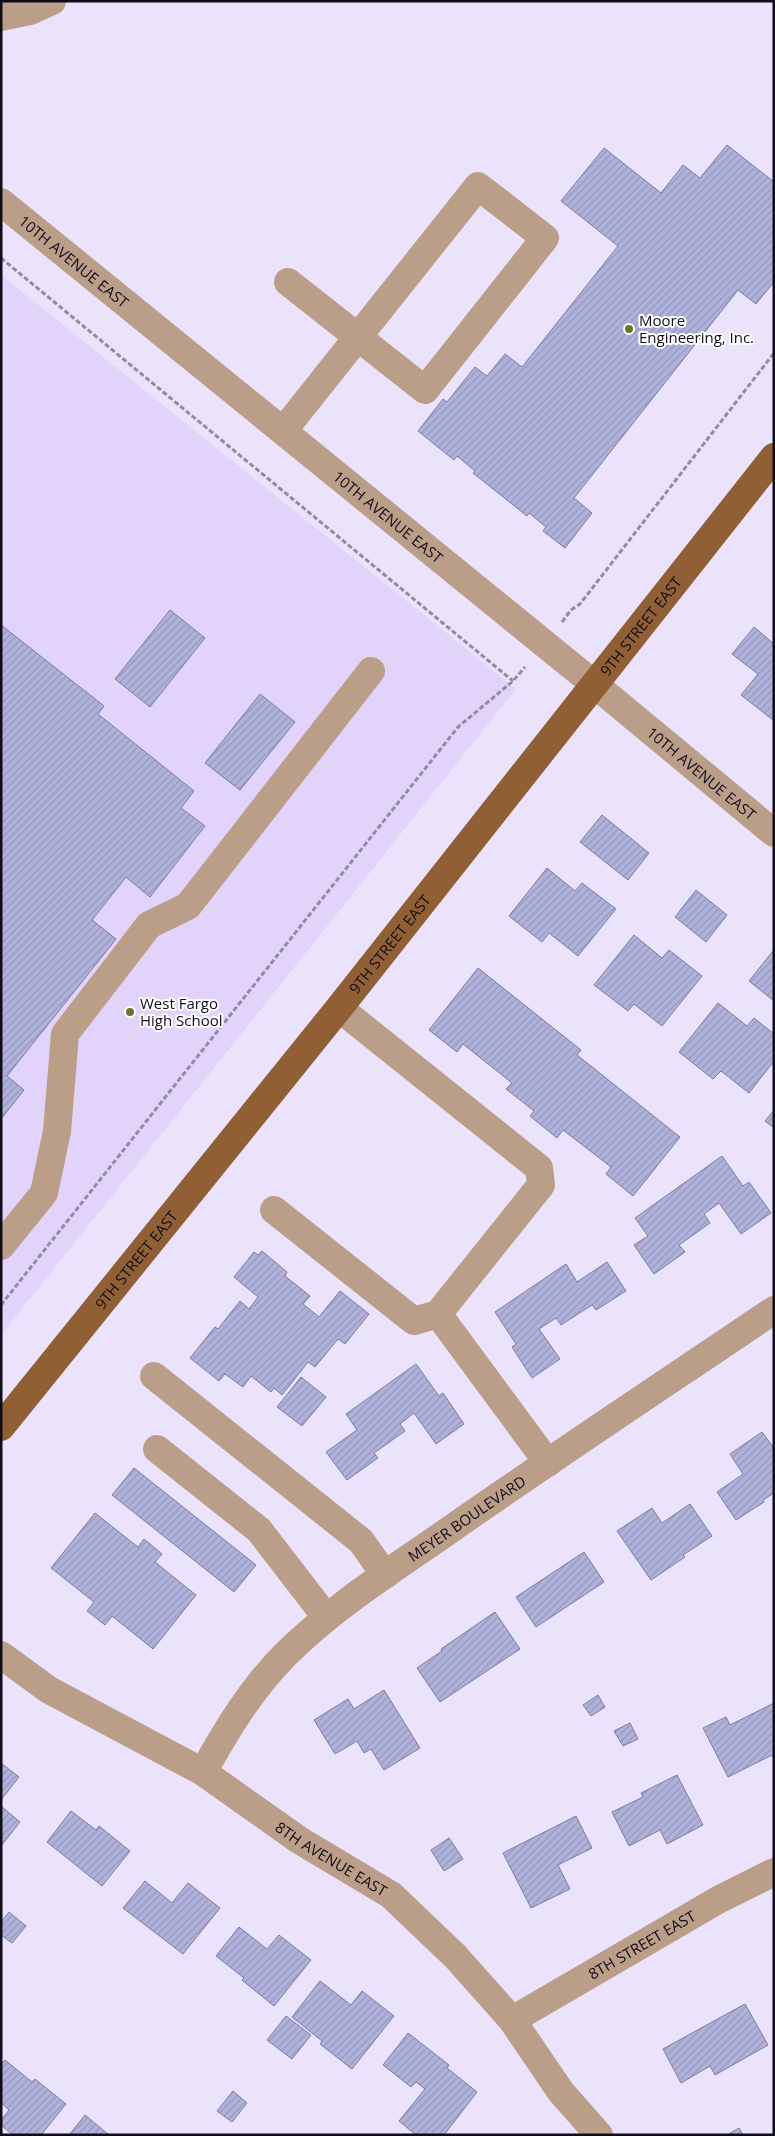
<svg xmlns="http://www.w3.org/2000/svg" width="775" height="2136" viewBox="0 0 775 2136" font-family="'Open Sans',sans-serif">
	<defs>
		<pattern id="building-hatch" width="6" height="6" patternUnits="userSpaceOnUse" patternTransform="scale(1.25)"><rect width="6" height="6" fill="#afb2db"/><path d="M-1 1l2-2M0 6l6-6M5 7l2-2" fill="none" stroke="#9698bb"/></pattern>
	</defs>
	<rect width="100%" height="100%" fill="#ebe2fb"/>
	<path fill="#e1d3fa" d="M1 275 516 689 1 1335Z"/>
	<path fill="url(#building-hatch)" stroke="#797ca2" d="M727 145 774 182V282L756 304 738 290 574 498 592 513 565 548 543 531 546 527 529 513 527 516 473 473 475 471 457 456 454 460 418 431 443 399 447 402 475 367 487 376 505 354 522 367 618 246 561 201 604 148 661 193 683 165 700 178Z
		M170 610 205 638 150 707 115 679Z
		M1 625 104 706 98 714 194 791 181 808 205 826 150 897 126 877 92 920 116 939 7 1076 24 1090 1 1119Z
		M754 627 774 644 773 720 741 695 758 674 732 654Z
		M260 694 295 722 240 790 205 763Z
		M602 815 649 853 628 880 580 842Z
		M547 868 575 891 582 883 616 909 578 956 549 933 542 942 509 916Z
		M696 890 727 915 706 942 675 917Z
		M634 935 662 958 669 950 702 976 662 1026 634 1004 628 1011 594 985Z
		M773 951 774 952V1001L749 981Z
		M478 968 581 1050 577 1055 680 1137 633 1196 606 1174 611 1167 563 1130 557 1138 530 1116 534 1111 506 1089 512 1083 463 1044 457 1052 429 1030Z
		M718 1003 747 1026 754 1018 774 1034V1061L749 1093 721 1071 713 1079 679 1052Z
		M774 1110V1128L765 1121Z
		M722 1156 743 1186 749 1182 771 1213 741 1234 719 1203 704 1214 710 1223 679 1245 685 1252 654 1274 634 1245 648 1236 635 1218Z
		M262 1251 287 1272 285 1276 310 1296 303 1304 319 1317 340 1291 369 1314 345 1344 338 1339 315 1367 308 1362 282 1395 274 1388 271 1392 251 1376 243 1387 225 1374 219 1381 190 1358 215 1327 218 1329 240 1301 249 1309 258 1297 234 1277 254 1252 258 1255Z
		M607 1262 626 1291 596 1310 592 1305 561 1325 556 1318 539 1329 560 1359 532 1378 512 1347 516 1344 495 1312 566 1264 577 1282Z
		M416 1364 439 1396 443 1393 464 1424 436 1444 414 1413 400 1424 405 1431 374 1453 378 1458 347 1480 326 1452 357 1430 346 1414Z
		M301 1377 326 1397 302 1426 277 1407Z
		M762 1432 774 1448V1493L763 1500 764 1502 736 1520 717 1492 743 1474 730 1454Z
		M134 1468 256 1565 234 1592 112 1495Z
		M690 1504 712 1536 683 1555 685 1557 651 1580 617 1531 652 1508 662 1523Z
		M95 1513 138 1547 144 1539 162 1554 155 1562 196 1595 153 1649 112 1616 105 1625 87 1611 94 1602 51 1568Z
		M584 1552 604 1582 536 1627 516 1597Z
		M495 1612 520 1649 440 1702 417 1668 442 1651 441 1649Z
		M384 1690 420 1748 384 1770 371 1749 364 1753 357 1741 335 1754 314 1720 348 1699 354 1709Z
		M598 1695 605 1707 591 1716 583 1705Z
		M774 1703V1760L772 1755 728 1777 703 1728 726 1717 730 1725Z
		M630 1723 638 1739 623 1746 614 1731Z
		M1 1763 19 1777 1 1800Z
		M677 1775 703 1825 667 1844 660 1830 629 1846 612 1812 643 1797 641 1793Z
		M1 1806 20 1822 1 1846Z
		M71 1811 96 1830 99 1826 130 1851 102 1886 47 1842Z
		M576 1816 592 1848 558 1865 570 1889 531 1908 503 1853Z
		M449 1838 463 1859 444 1871 431 1850Z
		M145 1881 172 1903 188 1883 220 1908 183 1954 123 1908Z
		M9 1912 26 1926 12 1943 1 1935V1922Z
		M239 1927 267 1949 279 1935 311 1960 274 2006 242 1980 244 1978 216 1956Z
		M320 1981 351 2005 362 1991 394 2016 352 2069 320 2044 322 2041 292 2017Z
		M745 2004 768 2045 715 2075 710 2066 681 2083 663 2049Z
		M286 2016 311 2035 292 2059 267 2040Z
		M408 2033 449 2065 447 2068 477 2092 444 2135H416L399 2121 425 2089 416 2082 411 2087 383 2065Z
		M5 2060 32 2082 35 2079 66 2104 41 2135H13L1 2125V2120L9 2110 1 2103V2064Z
		M233 2091 247 2103 232 2122 217 2111Z
		M85 2115 109 2135H69Z
		M739 2128 743 2135H727Z"/>
	<g fill="none" stroke-linecap="round" stroke-linejoin="round">
		<path stroke="#938b9f" stroke-width="3" stroke-dasharray="5 2.5" stroke-linecap="butt" d="M1 258 513 681
			M562 622 571 610 580 604 774 353
			M1 1305 458 727 513 681 525 667"/>
		<g stroke="#ba9e87" stroke-width="28">
			<path d="M1 17 30 11 52 1"/>
			<path id="s1" d="M1 202 594 684 774 833"/>
			<path d="M283 431 478 186 545 238 425 390 288 282"/>
			<path d="M339 1008 539 1168 541 1185 438 1314 548 1463"/>
			<path d="M274 1210 414 1321 438 1314"/>
			<path d="M1 1246 44 1193 57 1131 65 1034 149 925 188 906 371 671"/>
			<path d="M154 1376 361 1541 385 1575"/>
			<path d="M157 1449 259 1530 326 1617"/>
			<path id="s2" d="M1 1655 49 1690 203 1772 299 1840 391 1895 455 1956 512 2020 561 2092 599 2135"/>
			<path id="s3" d="M203 1772C226 1731 251 1689 285 1655 334 1606 394 1569 451 1529 557 1455 666 1383 774 1310"/>
			<path id="s4" d="M512 2020 718 1900 774 1872"/>
		</g>
		<path stroke="#906034" stroke-width="28" id="s5" d="M1 1427 339 1008 774 457"/>
	</g>
	<g fill="#647827" stroke="#fff" stroke-width="2">
		<circle cx="629" cy="329" r="5"/>
		<circle cx="130" cy="1012" r="5"/>
	</g>
	<g text-anchor="middle" dominant-baseline="central" stroke-width="4" stroke-linejoin="round" paint-order="stroke">
		<g font-size="15" fill="#110c19" stroke="#fff">
			<text stroke="none"><textPath href="#s1" startOffset="94">10TH AVENUE EAST</textPath></text>
			<text stroke="none"><textPath href="#s1" startOffset="499">10TH AVENUE EAST</textPath></text>
			<text stroke="none"><textPath href="#s5" startOffset="1025">9TH STREET EAST</textPath></text>
			<text stroke="none"><textPath href="#s1" startOffset="904">10TH AVENUE EAST</textPath></text>
			<text stroke="none"><textPath href="#s5" startOffset="620">9TH STREET EAST</textPath></text>
			<text stroke="none"><textPath href="#s5" startOffset="215">9TH STREET EAST</textPath></text>
			<text stroke="none"><textPath href="#s3" startOffset="371">MEYER BOULEVARD</textPath></text>
			<text stroke="none"><textPath href="#s2" startOffset="389">8TH AVENUE EAST</textPath></text>
			<text stroke="none"><textPath href="#s4" startOffset="150">8TH STREET EAST</textPath></text>
		</g>
		<g font-size="15" fill="#110c19" stroke="#fff" text-anchor="start">
			<text x="639" y="320">Moore<tspan x="639" dy="17">Engineering, Inc.</tspan></text>
			<text x="140" y="1003">West Fargo<tspan x="140" dy="17">High School</tspan></text>
		</g>
	</g>
	<rect width="775" height="2136" fill="none" stroke="#110c19" stroke-width="5"/>
</svg>
